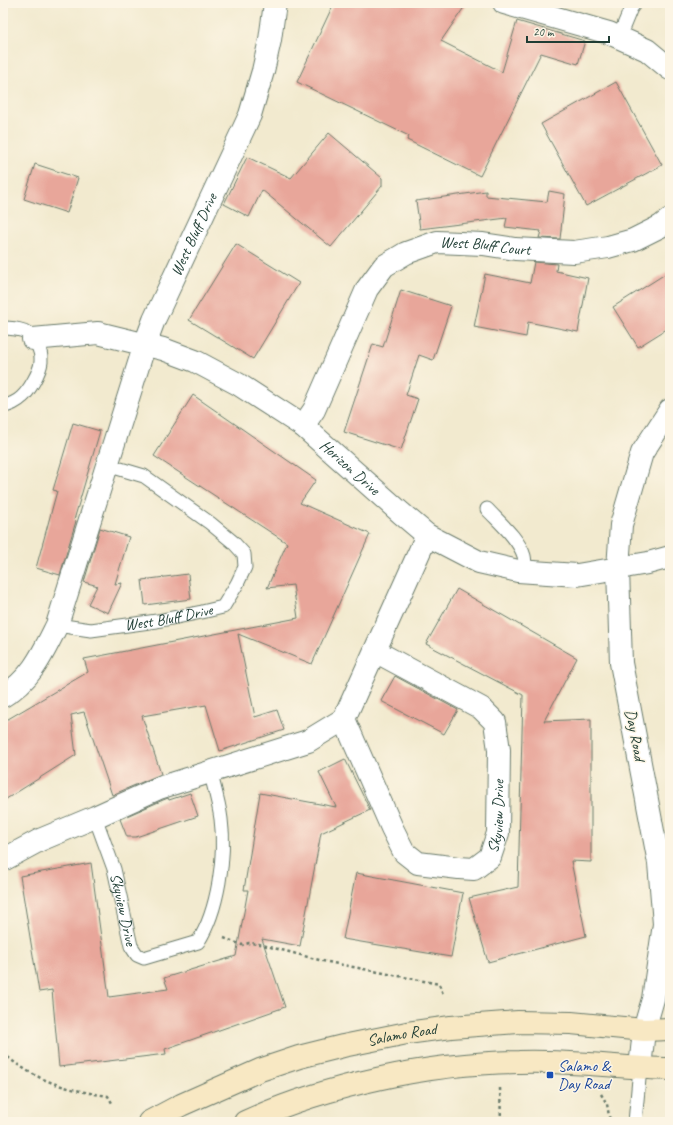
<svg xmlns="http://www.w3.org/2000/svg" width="673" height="1125" viewBox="0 0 673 1125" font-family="Caveat,sans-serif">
	<rect width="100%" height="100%" fill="#fcf5e5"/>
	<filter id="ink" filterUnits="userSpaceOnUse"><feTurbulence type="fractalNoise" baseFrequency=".025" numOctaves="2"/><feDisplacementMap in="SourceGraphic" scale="8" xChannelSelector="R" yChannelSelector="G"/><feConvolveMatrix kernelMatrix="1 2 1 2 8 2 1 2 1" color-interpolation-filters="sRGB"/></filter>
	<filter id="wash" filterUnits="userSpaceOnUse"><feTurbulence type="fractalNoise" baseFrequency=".012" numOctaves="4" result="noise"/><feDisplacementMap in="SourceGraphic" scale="16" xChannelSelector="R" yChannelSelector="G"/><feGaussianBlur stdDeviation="0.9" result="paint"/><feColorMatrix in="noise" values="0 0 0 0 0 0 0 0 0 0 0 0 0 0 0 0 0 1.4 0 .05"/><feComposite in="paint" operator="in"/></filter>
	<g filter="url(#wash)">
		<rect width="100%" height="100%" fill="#f2eacf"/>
		<g id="blocks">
			<path fill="#e8a69a" d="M334 3H467L441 41 502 72 517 21 585 41 578 64 541 53 480 176 407 140 409 136 297 82Z
				M616 82 662 165 586 206 541 124Z
				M329 133 382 178V186L331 247 262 190 249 217 224 204 247 157 291 178Z
				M35 164 78 178 67 213 24 199Z
				M486 191V196L547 202 549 191 565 194 560 239 539 238 541 231 505 227 507 218 420 229 416 201Z
				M236 244 299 283 253 359 189 320Z
				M534 262 557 264 556 271 588 278 578 332 528 322 526 337 474 327 485 274 530 283Z
				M670 271V327L638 347 613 307Z
				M401 290 451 306 433 360 419 355 406 395 418 399 401 450 344 432 373 344 383 347Z
				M193 395 316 480 300 503 370 534 312 664 238 634 255 717 277 710 284 730 220 751 206 705 142 716 161 774 112 795 84 712 71 715 76 755 3 801V722L88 672 84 659 298 618 293 585 267 588 287 543 154 456Z
				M73 423 100 431 74 520 76 521 60 575 36 568 57 491 53 490Z
				M100 528 129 537 115 584 122 583 108 613 88 604 97 586H98L84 582Z
				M188 574 191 599 145 605 142 580Z
				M457 589 577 658 544 721 591 719V862L571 861 586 936 488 962 469 898 518 887 523 695 426 644Z
				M395 676 458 710 444 734 381 701Z
				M345 759 370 810 321 833 300 946 262 939 285 1007 165 1049 166 1054 59 1067 52 990 39 992 20 876 91 863 109 997 168 989 164 978 236 956 248 890H244L260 793 336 807 319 772Z
				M190 793 198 816 136 837H127L120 819 163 800 168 798 169 800Z
				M356 873 463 893 451 957 343 939Z"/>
		</g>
	</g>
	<g filter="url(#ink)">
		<use href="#blocks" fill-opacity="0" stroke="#697a6a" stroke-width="1"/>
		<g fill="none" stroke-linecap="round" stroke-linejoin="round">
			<defs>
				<g id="lane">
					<path d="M619 37 631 8 635 3"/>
					<path d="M3 328C10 328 18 329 24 331 35 336 42 351 41 362 40 372 29 391 22 397 18 401 9 406 3 406"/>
					<path d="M487 509C499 522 519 539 524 556 525 560 525 567 525 571"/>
					<path id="s1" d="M57 625 91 630 157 621 202 612 223 607 237 584 245 567 244 554 233 542 210 523 144 476 107 465"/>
					<path id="s2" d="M95 817 114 869 131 946 137 955 144 958 198 942C218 911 226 856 221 819 219 803 214 787 210 771"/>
					<path d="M635 1122 640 1068"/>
				</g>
				<g id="street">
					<path d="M504 3 609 33 647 50 670 69"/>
					<path id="s3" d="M33 339 98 333 163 349 195 361 238 384 303 426 401 513 427 535 479 562 518 571 577 575 648 563 670 557"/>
					<path id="s4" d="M303 426 314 410 367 289 384 266 406 253 437 242 483 244 515 249 574 252 608 247 633 240 661 226 670 219"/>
					<path id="s5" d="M3 696C32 679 43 653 57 625L145 344 154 320 250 115 263 71 270 40 275 3"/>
					<path id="s6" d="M344 719 392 828 404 852 418 863 459 868 474 869 490 857 498 833 499 750 495 722 481 708 375 651"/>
					<path d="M3 860 40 840 95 817 159 788 308 741 344 719 427 535"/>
					<path d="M640 1068 644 1030 653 999 664 924 659 863 621 663 618 568 621 525 642 453 670 410"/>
				</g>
				<g id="secondary">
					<path id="s7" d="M149 1122 181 1105 260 1070 299 1057 343 1046 407 1033 451 1027 518 1022 571 1023 644 1030 670 1029"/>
					<path d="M245 1122C326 1085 430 1063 519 1062 569 1060 620 1068 670 1069"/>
				</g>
			</defs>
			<use href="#lane" stroke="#697a6a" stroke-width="15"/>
			<use href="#street" stroke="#697a6a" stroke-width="24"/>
			<use href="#secondary" stroke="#697a6a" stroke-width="24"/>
			<path stroke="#697a6a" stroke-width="2.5" stroke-dasharray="3 3" stroke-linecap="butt" d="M224 938 242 945 249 943 259 944 323 961 439 984 443 994
				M3 1053C35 1081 67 1090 108 1096L112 1103
				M500 1088 501 1122
				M601 1094 607 1104 610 1122"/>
			<use href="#lane" stroke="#fff" stroke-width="13"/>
			<use href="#street" stroke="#fff" stroke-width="22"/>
			<use href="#secondary" stroke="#f8e8c3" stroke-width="22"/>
		</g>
	</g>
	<rect fill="#1a4fb4" stroke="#fcf5e5" stroke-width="1.5" x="546" y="1071" width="8" height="8" rx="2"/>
	<g text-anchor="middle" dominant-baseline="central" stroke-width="3" stroke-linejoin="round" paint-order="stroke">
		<g font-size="16" fill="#1f3d34" stroke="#fcf5e5">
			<text stroke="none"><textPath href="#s5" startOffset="505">West Bluff Drive</textPath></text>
			<text stroke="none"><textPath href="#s4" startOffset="287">West Bluff Court</textPath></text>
			<text stroke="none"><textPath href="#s3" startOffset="355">Horizon Drive</textPath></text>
			<text stroke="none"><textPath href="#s1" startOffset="113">West Bluff Drive</textPath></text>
			<text transform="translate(635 735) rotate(79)">Day Road</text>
			<text stroke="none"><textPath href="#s6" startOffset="282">Skyview Drive</textPath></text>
			<text stroke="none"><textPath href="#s2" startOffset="97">Skyview Drive</textPath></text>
			<text stroke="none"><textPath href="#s7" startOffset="269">Salamo Road</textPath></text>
		</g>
		<g font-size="16" fill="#164399" stroke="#fcf5e5" text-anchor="start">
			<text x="558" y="1066">Salamo &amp;<tspan x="558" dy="18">Day Road</tspan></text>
		</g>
	</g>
	<rect width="673" height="1125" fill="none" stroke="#fcf5e5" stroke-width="16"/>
	<path d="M527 36v6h82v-6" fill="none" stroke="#1f3d34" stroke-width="2"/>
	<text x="533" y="36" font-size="12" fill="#1f3d34" stroke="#fcf5e5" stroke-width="3" paint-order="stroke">20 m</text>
</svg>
